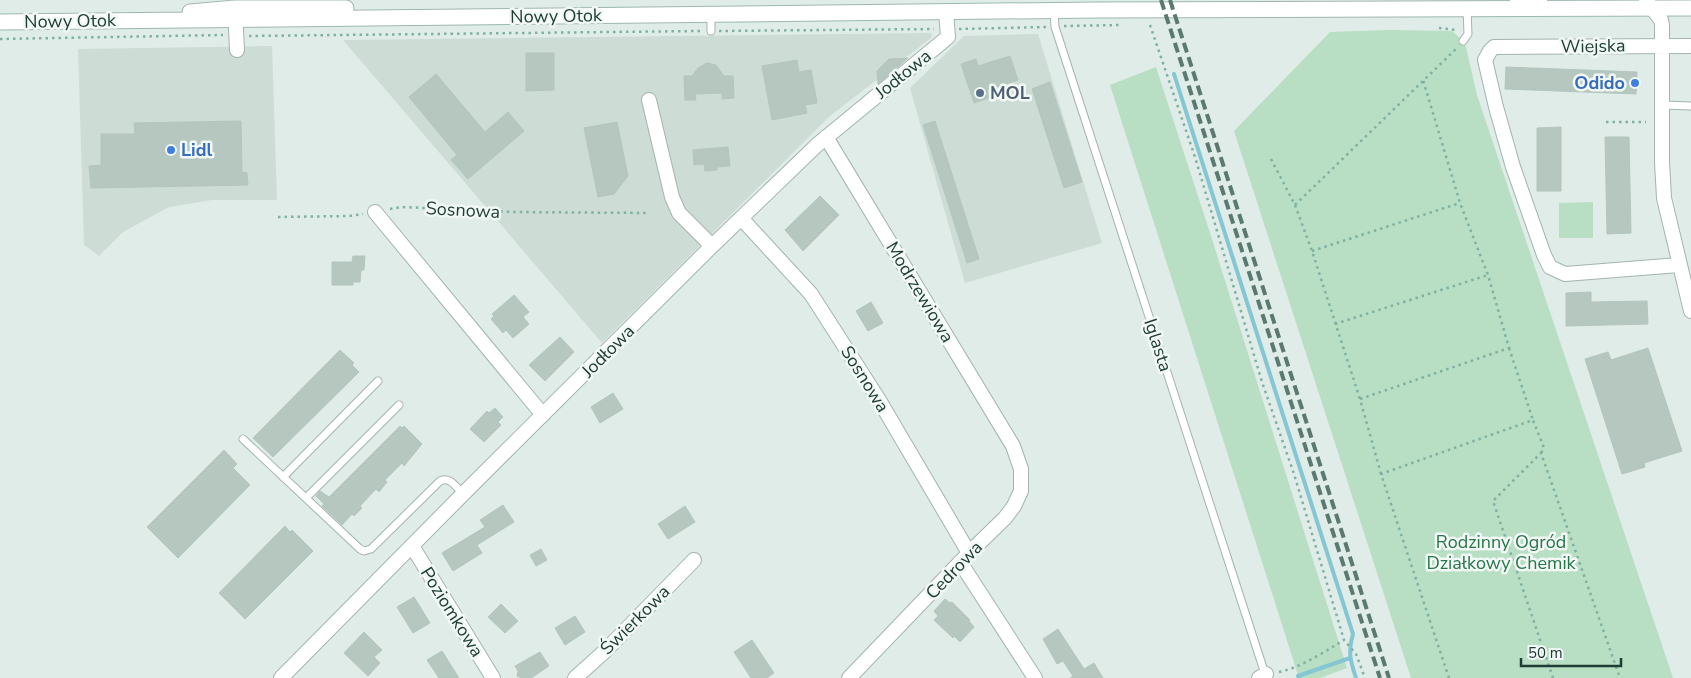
<svg xmlns="http://www.w3.org/2000/svg" width="1691" height="678" viewBox="0 0 1691 678" font-family="'Nunito Sans',sans-serif">
	<rect width="100%" height="100%" fill="#e0ece7"/>
	<path fill="#cedcd6" d="M932 33 931 38 830 116 602 343 343 40Z
		M1038 34 1102 243 965 283 910 88 964 36Z
		M272 46 277 200H212L169 207 123 232 99 256 84 245 78 49Z"/>
	<path fill="#b8dec3" d="M1389 30 1452 31 1463 41 1466 47 1477 95 1673 678H1411L1234 131 1330 32Z
		M1156 67 1211 236 1347 668 1320 678H1299L1110 85Z
		M1593 202V238H1559V203Z"/>
	<g fill="none" stroke-linecap="round" stroke-linejoin="round">
		<path stroke="#85c6d4" stroke-width="4" d="M1174 74 1353 634C1348 652 1350 660 1356 678
			M1298 676 1350 658"/>
	</g>
	<path fill="#b6c7c0" stroke="#b2c6be" d="M526 53H554V90L526 91Z
		M1010 56 1018 80 987 90 989 98 974 103 961 64 976 59 978 66Z
		M908 58 878 84 877 71 889 59Z
		M797 60 799 72 811 70 817 103 805 105 807 113 772 120 762 66Z
		M707 63 716 65 724 76H733L734 98 722 99V93L695 94 696 100H685L684 76H692L698 68Z
		M1506 67 1637 72 1636 94 1505 89Z
		M436 74 485 132 508 112 524 131 468 179 451 160 457 155 409 97Z
		M1050 82 1082 182 1064 188 1032 89Z
		M241 121 242 172 247 173 248 185 91 188 89 166 101 165V134H135L134 123Z
		M935 121 979 259 967 263 923 125Z
		M617 122 628 176 614 194 598 197 584 128Z
		M1561 127V191H1537V128Z
		M1605 137H1629L1631 233 1607 234Z
		M728 147 730 166 717 167V170L705 171 704 164 694 165 693 150Z
		M820 196 839 215 803 251 785 230Z
		M353 256H365L364 270H361L360 282H353V285H332V262H352Z
		M1591 292V302L1647 301 1648 324 1566 326V293Z
		M514 295 529 312 523 317 529 324 513 338 506 330 503 333 491 319 494 316 492 314Z
		M871 302 883 323 868 331 856 311Z
		M560 337 574 352 545 381 529 365Z
		M1648 348 1682 451 1644 463 1645 467 1622 474 1585 359 1608 352 1611 360Z
		M340 350 354 363 352 365 359 372 273 457 253 438Z
		M613 393 623 409 600 423 591 407Z
		M495 408 503 417 498 422 501 425 484 442 470 429 487 411 489 413Z
		M400 426 402 428 404 426 422 444 404 466 402 463 385 480 387 482 379 492 376 489 360 506 362 508 354 516 352 514 342 525 322 506 324 504 316 496 320 491 329 497Z
		M224 450 237 464 233 468 250 485 178 558 147 527Z
		M503 505 514 522 477 545 482 553 453 571 442 553 485 527 480 520Z
		M685 506 695 522 668 539 658 524Z
		M285 526 290 532 292 530 313 551 245 619 219 593Z
		M541 549 547 560 536 566 530 555Z
		M414 597 430 623 413 633 397 607Z
		M945 599 950 603 952 602 970 620 969 621 974 627 960 642 954 636 953 638 934 620 938 616 934 611Z
		M501 604 518 621 505 633 488 617Z
		M575 616 585 632 565 645 555 628Z
		M1058 629 1084 669 1094 663 1103 678H1070L1073 676 1063 661 1057 664 1043 639Z
		M364 632 382 650 374 657 380 663 368 676 344 653Z
		M752 640 774 673 767 678H751L734 652Z
		M442 651 459 678H439L427 660Z
		M540 652 549 666 531 678H522L517 676 518 671 515 666Z"/>
	<g fill="none" stroke-linecap="round" stroke-linejoin="round">
		<defs>
			<path id="service" d="M1054 11 1055 27 1266 677
				M711 14V31
				M1463 41 1468 34 1467 9
				M1662 105 1691 106
				M243 439 360 549 364 551 371 549 440 481C450 476 457 488 463 494
				M283 477 378 381
				M306 498 399 405"/>
			<path id="minor" d="M1646 0 1661 20 1662 25V162L1664 198 1691 311
				M1516 4 1540 0
				M235 8 237 50
				M649 100 672 197 679 213 706 240 711 247
				M826 137 1013 446 1021 469V491L1014 506 1005 518 969 553 849 678
				M375 212 543 415
				M741 218 811 294 879 400 969 553
				M1679 265 1565 274 1550 267 1544 255 1513 167 1496 107 1485 60 1490 51 1494 47 1691 46
				M412 546 493 678
				M960 562 1035 678
				M281 678 463 494 711 247 817 145 948 37 946 11
				M575 678 604 652 694 560
				M1259 678 1266 674"/>
			<path id="secondary" d="M190 12 235 8H346
				M0 22 1097 10 1691 8"/>
		</defs>
		<use href="#service" stroke="#a3b4ae" stroke-width="9"/>
		<use href="#minor" stroke="#a3b4ae" stroke-width="16"/>
		<use href="#secondary" stroke="#9eb8b0" stroke-width="17"/>
		<path stroke="#7fb1a3" stroke-width="2.5" stroke-dasharray="2.5 4" stroke-linecap="butt" d="M1150 25 1195 157 1262 382 1294 474 1344 640 1356 654 1365 678
			M1064 26 1121 25
			M1439 28 1457 30
			M959 29 1046 27
			M719 31 934 29
			M249 36 701 31
			M0 39 223 35
			M1606 122H1646
			M1271 159 1295 205 1312 251 1360 399
			M1295 205 1457 48
			M390 209 402 207 513 212 648 213
			M278 217 349 216 363 214
			M1312 251 1460 203
			M1335 324 1488 275
			M1509 348 1533 420
			M1381 474 1360 399 1509 348 1488 275 1460 203 1423 80
			M1279 672C1302 667 1324 652 1344 640
			M1449 678 1381 474 1533 420 1544 448 1541 453
			M1553 678 1493 501 1541 453 1620 678"/>
		<use href="#service" stroke="#fff" stroke-width="7"/>
		<use href="#minor" stroke="#fff" stroke-width="14"/>
		<use href="#secondary" stroke="#fff" stroke-width="15"/>
		<path stroke="#5a7971" stroke-width="4" stroke-dasharray="10 5" stroke-linecap="butt" d="M1161 0 1380 678
			M1170 0 1389 678"/>
	</g>
	<g fill="#3f7fe0" stroke="#f1f8f5" stroke-width="2">
		<circle cx="1635" cy="83" r="5"/>
		<circle cx="171" cy="150" r="5"/>
	</g>
	<circle fill="#5c6f8a" stroke="#f1f8f5" stroke-width="2" cx="980" cy="93" r="5"/>
	<g text-anchor="middle" dominant-baseline="central" stroke-width="5" stroke-linejoin="round" paint-order="stroke">
		<g font-size="18" fill="#203d36" stroke="#f1f8f5">
			<text transform="translate(556 16) rotate(-1)">Nowy Otok</text>
			<text transform="translate(70 21) rotate(-1)">Nowy Otok</text>
			<text transform="translate(1593 46) rotate(-1)">Wiejska</text>
			<text transform="translate(903 74) rotate(-39)">Jodłowa</text>
			<text transform="translate(463 210) rotate(3)">Sosnowa</text>
			<text transform="translate(920 292) rotate(59)">Modrzewiowa</text>
			<text transform="translate(1158 345) rotate(72)">Iglasta</text>
			<text transform="translate(608 351) rotate(-45)">Jodłowa</text>
			<text transform="translate(865 379) rotate(58)">Sosnowa</text>
			<text transform="translate(954 570) rotate(-46)">Cedrowa</text>
			<text transform="translate(452 612) rotate(58)">Poziomkowa</text>
			<text transform="translate(635 620) rotate(-45)">Świerkowa</text>
		</g>
		<g font-size="18" font-weight="bold" fill="#366cbe" stroke="#f1f8f5" text-anchor="end">
			<text x="1625" y="83">Odido</text>
			<text x="181" y="150" text-anchor="start">Lidl</text>
		</g>
		<g font-size="18" font-weight="bold" fill="#4e5e75" stroke="#f1f8f5" text-anchor="start">
			<text x="990" y="93">MOL</text>
		</g>
		<g font-size="18" fill="#287648" stroke="#f1f8f5">
			<text x="1501" y="542">Rodzinny Ogród<tspan x="1501" dy="21">Działkowy Chemik</tspan></text>
		</g>
	</g>
	<path d="M1521 658v8h100v-8" fill="none" stroke="#203d36" stroke-width="2.5"/>
	<text x="1528" y="658" font-size="15" fill="#203d36" stroke="#f1f8f5" stroke-width="4" paint-order="stroke">50 m</text>
</svg>
